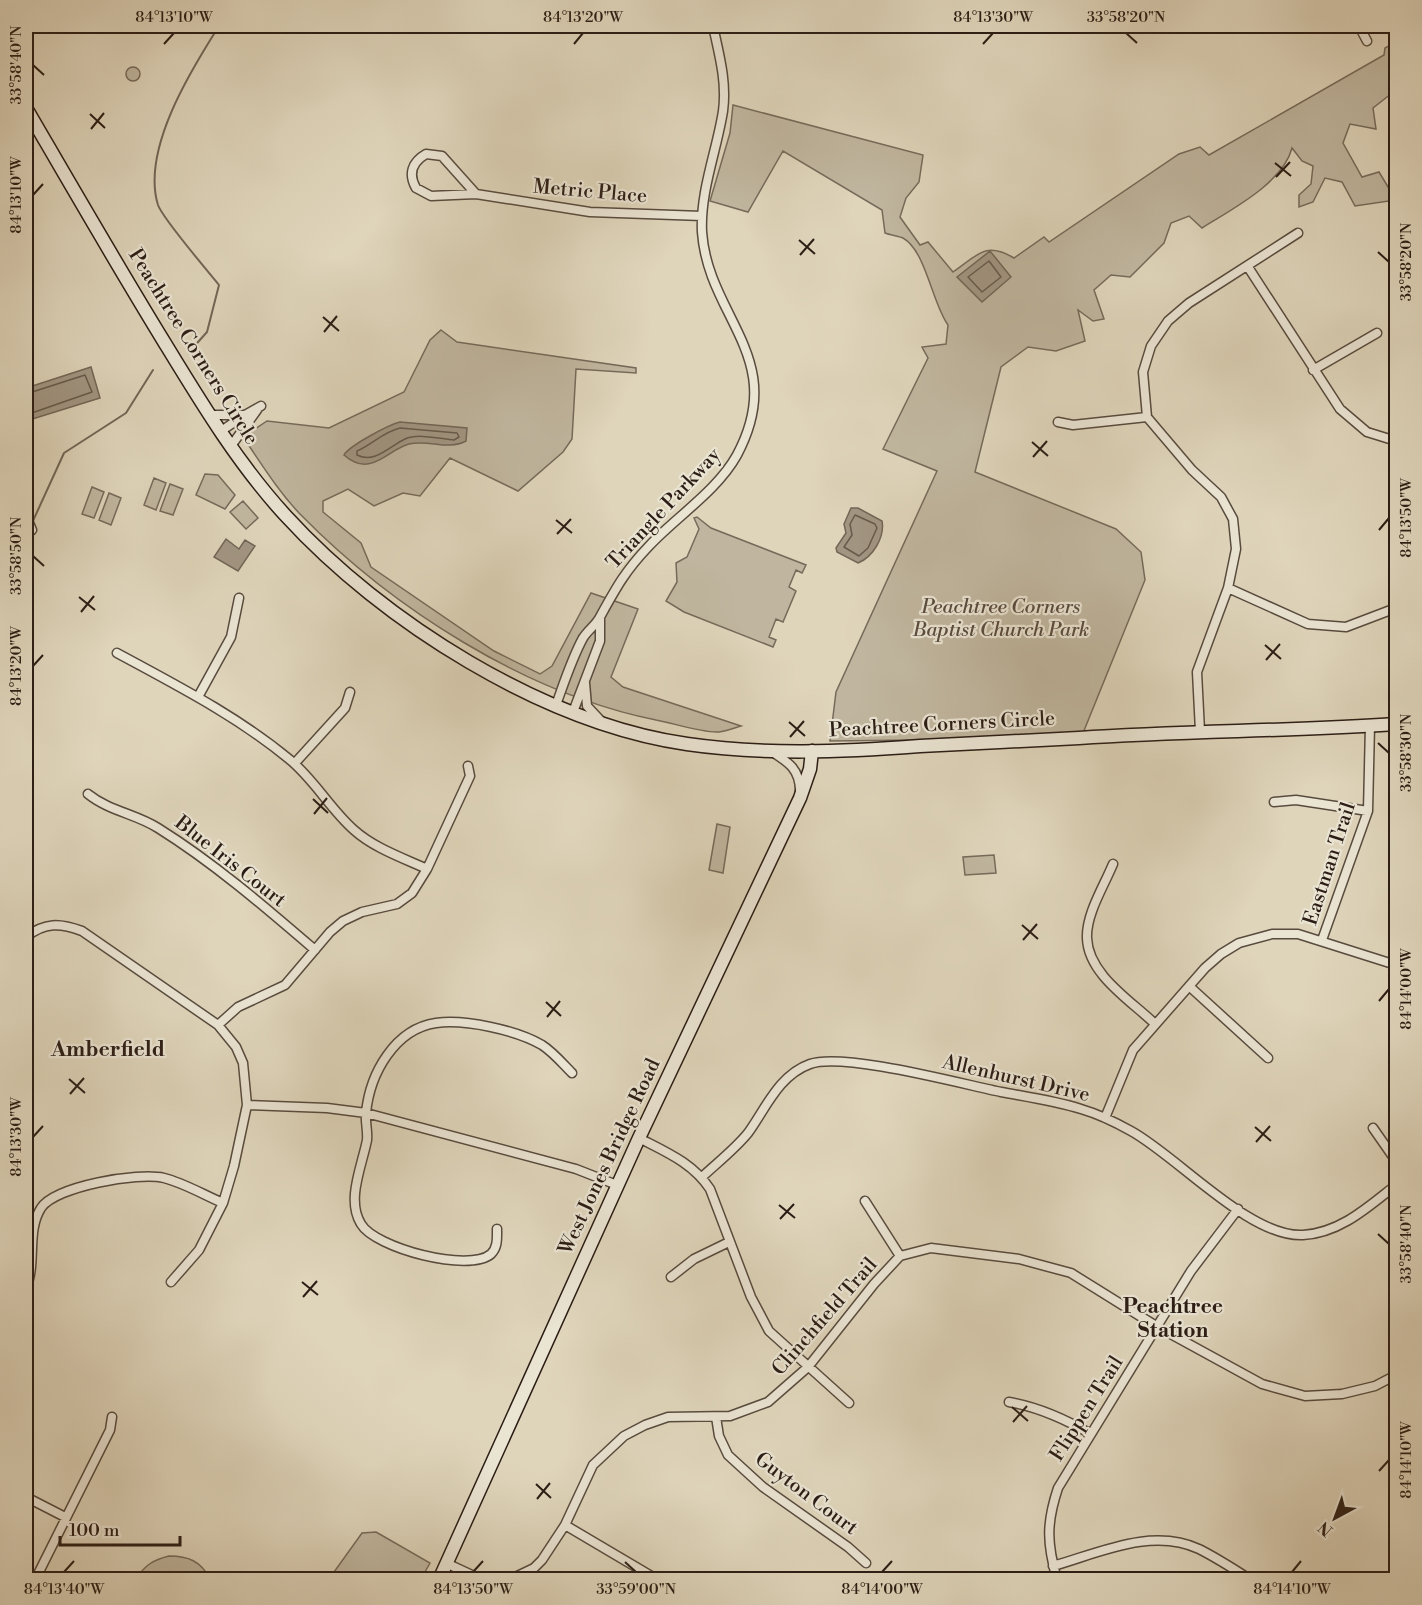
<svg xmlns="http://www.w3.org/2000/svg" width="1422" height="1605" viewBox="0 0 1422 1605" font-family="'Libre Bodoni',serif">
	<rect width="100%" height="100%" fill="#dfd5bb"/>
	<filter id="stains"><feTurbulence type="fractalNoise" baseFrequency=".00333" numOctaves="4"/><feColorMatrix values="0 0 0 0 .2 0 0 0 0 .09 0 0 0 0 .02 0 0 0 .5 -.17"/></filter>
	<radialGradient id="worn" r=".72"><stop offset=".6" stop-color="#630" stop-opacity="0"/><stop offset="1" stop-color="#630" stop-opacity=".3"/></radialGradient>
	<path fill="#c0b69f" stroke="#766a5a" stroke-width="1.5" d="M1396 42V90L1373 108 1376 129 1350 124 1343 143 1362 177 1379 172 1396 200 1355 206 1342 182 1325 178 1313 202 1299 207V195L1311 184 1313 166 1302 161 1292 148C1283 183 1232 209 1202 228L1189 216 1171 223 1164 243 1130 277 1111 275 1094 290 1104 319 1093 321 1078 310 1085 341 1056 351 1028 347 1001 367 975 472 1116 529 1141 552 1145 580 1081 738 830 741 836 692 937 471 883 449 928 358 922 347 946 344 948 325C932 303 926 251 903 238 898 236 890 235 885 233L882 210 783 151 748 212 710 201 730 133 733 105 923 155 919 182 906 198 900 217 920 245 928 242 953 272C978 255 985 241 1014 258L1044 237 1049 242 1179 154 1200 147 1209 155 1384 55 1385 48Z
		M126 74a7 7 0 1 1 14 0a7 7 0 1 1-14 0Z
		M441 330 457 342 636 368V373L576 369 572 439 563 452 518 491 450 458 420 496 403 493 374 506 348 489 323 501V512L361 543 371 567 494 651 540 674 552 666 591 593 638 609 611 677 623 687 741 726C734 728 726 731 719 732 702 733 673 723 656 720 526 694 392 608 300 514 278 491 261 463 243 437L267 421 329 428 404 392 430 340Z
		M205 474 218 475 235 495 225 509 196 495Z
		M154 478 166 483 156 510 144 505Z
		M170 484 183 489 173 515 160 511Z
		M92 487 104 492 94 518 82 514Z
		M109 493 121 498 111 525 99 520Z
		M243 501 258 518 246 529 230 512Z
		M697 517 711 528 806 565 802 573 796 570 789 587 796 591 783 622 776 619 769 637 776 640 773 647 684 612 666 601 677 582 676 563 687 557 699 529 694 518Z
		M717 824 730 827 723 873 709 870Z
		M994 855 996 873 965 875 963 857Z
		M376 1532 430 1563 421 1579H329L362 1533Z
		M169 1556C188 1556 201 1561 210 1579H136C145 1565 153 1560 169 1556Z"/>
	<path fill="#a29683" stroke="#726657" stroke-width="1.5" d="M990 251 1011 277 982 302 957 277Z
		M91 367 100 398 26 421V388Z
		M400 422 467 428 466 441C447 451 429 439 409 444 388 449 371 479 344 455 349 446 388 425 400 422Z
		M851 508H858L882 521C885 537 873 557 858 563L837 552 836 548 846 533 844 524Z
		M226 539 239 549 245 540 255 546 238 571 214 557Z"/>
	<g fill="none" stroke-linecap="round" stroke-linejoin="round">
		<path stroke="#665a4c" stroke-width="1.5" d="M989 261 1001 277 982 292 968 277Z
			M26 394 85 375 92 392 26 415
			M400 428 457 433 459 437 454 440C441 439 418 433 405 439 390 446 375 464 357 455V451C373 444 383 432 400 428Z
			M855 515 875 524 877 528 868 548 859 556 844 547 852 535 850 524Z"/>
		<path stroke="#726657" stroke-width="2" d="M191 350 207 332 219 285C207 270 163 219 158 205 141 150 191 70 219 26
			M32 523 64 453 126 413 153 370"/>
		<defs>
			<path id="street" d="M1359 26 1367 41
				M476 194 442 156 426 154C412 162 408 174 416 188L431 196 476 194 590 212 702 216
				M1248 267 1340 409 1367 432 1396 441
				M1313 370 1377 333
				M209 415H245L261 406
				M1058 422 1073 425 1147 417
				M221 431 242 417
				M231 446 257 410
				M26 516 32 530 26 535
				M1228 588 1308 624 1346 627 1396 608
				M117 653C176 685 237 716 289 759 314 779 330 809 354 830 374 848 403 858 427 869
				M585 683 587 706 602 722
				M198 697 231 637 239 598
				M556 705C564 683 572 658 583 638 588 630 596 625 600 617 616 588 625 571 649 546 676 517 717 491 737 455 789 358 708 318 702 232 700 191 717 150 723 111 727 82 719 54 713 26
				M573 712 600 641V619
				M1200 731 1197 672 1228 588 1236 549 1233 519 1221 497 1192 470 1147 417 1143 372 1151 346 1168 321 1189 303 1298 233
				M771 751C788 762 800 769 800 791
				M295 763 345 708 350 692
				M88 794C109 811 136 814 158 828 214 863 265 907 315 950
				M1274 802 1296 800 1368 811
				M1113 864C1104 886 1086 914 1087 938 1088 974 1130 1000 1154 1023
				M26 937C45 922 60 923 82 931L218 1025 236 1047 243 1063 247 1105 234 1166 223 1203 199 1250 171 1282
				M1322 940 1368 811 1370 725
				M1189 986 1268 1058
				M218 1025 238 1007 285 985 330 932 343 921 362 912 397 904 412 893 427 869 470 776 468 766
				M247 1105 327 1108 366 1113 576 1169 617 1185
				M1105 1118 1133 1050 1205 968 1221 954 1239 943 1272 934H1298L1396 965
				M1373 1128 1396 1161
				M639 1138C666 1152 693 1163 710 1189L751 1297 769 1331 849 1403
				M702 1177C717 1163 735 1149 748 1133 766 1108 779 1075 810 1064 843 1052 962 1084 1001 1092 1028 1097 1056 1101 1081 1109 1098 1114 1115 1122 1131 1131 1177 1156 1250 1238 1303 1235 1340 1233 1368 1207 1396 1185
				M865 1201 900 1256
				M497 1229C497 1238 498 1247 491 1254 469 1273 375 1248 361 1224 346 1200 362 1166 367 1140 368 1131 365 1122 366 1113 370 1073 395 1029 436 1023 465 1019 516 1030 542 1045 553 1052 563 1064 572 1073
				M671 1277 694 1259 729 1242
				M26 1288C37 1263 26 1232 41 1208 56 1186 138 1172 164 1178 184 1183 204 1195 223 1203
				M1009 1402C1039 1407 1065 1419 1091 1434
				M716 1417 719 1436 728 1455 763 1487 848 1547 866 1563
				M26 1497 65 1517
				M565 1525 658 1580
				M448 1564 476 1577 492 1580
				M1053 1566C1099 1553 1152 1527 1199 1549 1217 1558 1234 1569 1251 1580
				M35 1580 110 1430 112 1417
				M500 1580 513 1578 534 1568 542 1560 565 1525 593 1465 624 1436 645 1425 668 1417 730 1416 768 1402 808 1367 874 1284 900 1256 931 1248 1019 1259 1071 1273 1156 1326 1262 1384 1305 1396 1342 1394 1375 1386 1396 1375
				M1057 1580C1047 1543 1046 1524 1058 1488L1191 1271 1238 1209"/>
			<path id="secondary" d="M26 108C72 187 118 267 166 345 202 404 239 465 286 516 383 622 543 723 687 744 763 755 843 752 920 746 973 743 1026 741 1079 738 1185 731 1291 731 1396 724
				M439 1580 639 1138 800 798 810 769 812 751"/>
		</defs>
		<use href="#street" stroke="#584b3e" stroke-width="11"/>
		<use href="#secondary" stroke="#2b1d15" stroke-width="15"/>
		<use href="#street" stroke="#eae4d3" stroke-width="8"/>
		<use href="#secondary" stroke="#eae4d3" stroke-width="12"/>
	</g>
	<path fill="none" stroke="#2b1d15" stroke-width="2" d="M1126 33 1137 43M164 44 174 33M574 44 583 33M983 44 993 33M33 65 44 75M90 114 105 128M91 129 104 113M1275 163 1291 176M1276 177 1290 162M33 195 43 184M799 240 815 254M1378 252 1389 262M800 255 814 239M323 317 339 331M324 332 337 316M1032 442 1048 456M1033 457 1047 441M556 520 572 533M1379 530 1389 518M557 534 571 519M33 556 44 566M79 597 95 610M81 612 94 596M1265 645 1281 659M1266 660 1280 644M33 666 43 655M789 722 805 736M790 737 804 721M1378 743 1389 753M313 799 328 813M314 814 327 798M1022 925 1038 939M1023 940 1037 924M1379 1001 1389 989M546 1002 561 1016M547 1017 560 1001M69 1079 85 1093M70 1094 84 1078M1255 1127 1271 1141M33 1137 43 1126M1256 1142 1270 1126M779 1205 795 1218M780 1219 794 1204M1378 1234 1389 1244M302 1282 318 1295M303 1297 317 1281M1012 1407 1028 1421M1013 1422 1027 1406M1379 1471 1389 1460M536 1484 551 1498M537 1499 550 1483M625 1562 636 1572M64 1572 74 1561M473 1572 483 1561M882 1572 892 1561M1292 1572 1301 1561"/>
	<g text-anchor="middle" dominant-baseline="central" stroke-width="4.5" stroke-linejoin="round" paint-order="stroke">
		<g font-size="20" fill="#2b1d15" stroke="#eae4d3">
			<text transform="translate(590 192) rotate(5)">Metric Place</text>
			<text transform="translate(193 347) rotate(58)">Peachtree Corners Circle</text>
			<text transform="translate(664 509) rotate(-47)">Triangle Parkway</text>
			<text transform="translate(942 725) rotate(-3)">Peachtree Corners Circle</text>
			<text transform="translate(230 862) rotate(38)">Blue Iris Court</text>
			<text transform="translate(1330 864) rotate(-72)">Eastman Trail</text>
			<text transform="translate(1016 1079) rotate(13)">Allenhurst Drive</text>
			<text transform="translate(610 1157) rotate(-65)">West Jones Bridge Road</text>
			<text transform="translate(825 1317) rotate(-49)">Clinchfield Trail</text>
			<text transform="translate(1087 1409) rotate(-58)">Flippen Trail</text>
			<text transform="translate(806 1494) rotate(37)">Guyton Court</text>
		</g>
		<g font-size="20" font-style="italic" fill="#584b3e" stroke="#eae4d3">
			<text x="1001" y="607">Peachtree Corners<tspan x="1001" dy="23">Baptist Church Park</tspan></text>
		</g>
		<g font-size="21" font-weight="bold" fill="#2b1d15" stroke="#eae4d3">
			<text x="108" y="1050">Amberfield</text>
			<text x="1173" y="1307">Peachtree<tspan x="1173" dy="24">Station</tspan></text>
		</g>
	</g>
	<rect width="1422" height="1605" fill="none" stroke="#dfd5bb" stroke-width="66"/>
	<g transform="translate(1335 1518) rotate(221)" stroke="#eae4d3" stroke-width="4.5" paint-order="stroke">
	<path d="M0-4.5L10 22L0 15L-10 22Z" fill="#2b1d15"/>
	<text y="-9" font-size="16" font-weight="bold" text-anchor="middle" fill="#2b1d15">N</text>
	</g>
	<path d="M60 1536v9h120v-9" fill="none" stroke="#2b1d15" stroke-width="3"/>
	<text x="69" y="1536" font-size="18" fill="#2b1d15" stroke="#eae4d3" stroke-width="4.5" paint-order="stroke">100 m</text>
	<rect x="33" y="33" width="1356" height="1539" fill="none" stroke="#2b1d15" stroke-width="2"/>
	<g font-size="15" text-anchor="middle" fill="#2b1d15">
		<text x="174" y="22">84°13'10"W</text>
		<text x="583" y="22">84°13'20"W</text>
		<text x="993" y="22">84°13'30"W</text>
		<text x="1126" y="22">33°58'20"N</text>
		<text transform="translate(16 65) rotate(-90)" y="5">33°58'40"N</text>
		<text transform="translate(16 195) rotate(-90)" y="5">84°13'10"W</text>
		<text transform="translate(1406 262) rotate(-90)" y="5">33°58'20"N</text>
		<text transform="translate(1406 518) rotate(-90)" y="5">84°13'50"W</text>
		<text transform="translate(16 556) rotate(-90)" y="5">33°58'50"N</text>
		<text transform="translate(16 666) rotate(-90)" y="5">84°13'20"W</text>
		<text transform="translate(1406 753) rotate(-90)" y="5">33°58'30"N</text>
		<text transform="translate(1406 989) rotate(-90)" y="5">84°14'00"W</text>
		<text transform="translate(16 1137) rotate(-90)" y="5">84°13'30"W</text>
		<text transform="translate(1406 1244) rotate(-90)" y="5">33°58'40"N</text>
		<text transform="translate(1406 1460) rotate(-90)" y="5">84°14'10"W</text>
		<text x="64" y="1594">84°13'40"W</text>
		<text x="473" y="1594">84°13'50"W</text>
		<text x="636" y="1594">33°59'00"N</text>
		<text x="882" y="1594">84°14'00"W</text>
		<text x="1292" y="1594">84°14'10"W</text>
	</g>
	<rect width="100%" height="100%" filter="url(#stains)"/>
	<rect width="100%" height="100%" fill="url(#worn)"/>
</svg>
